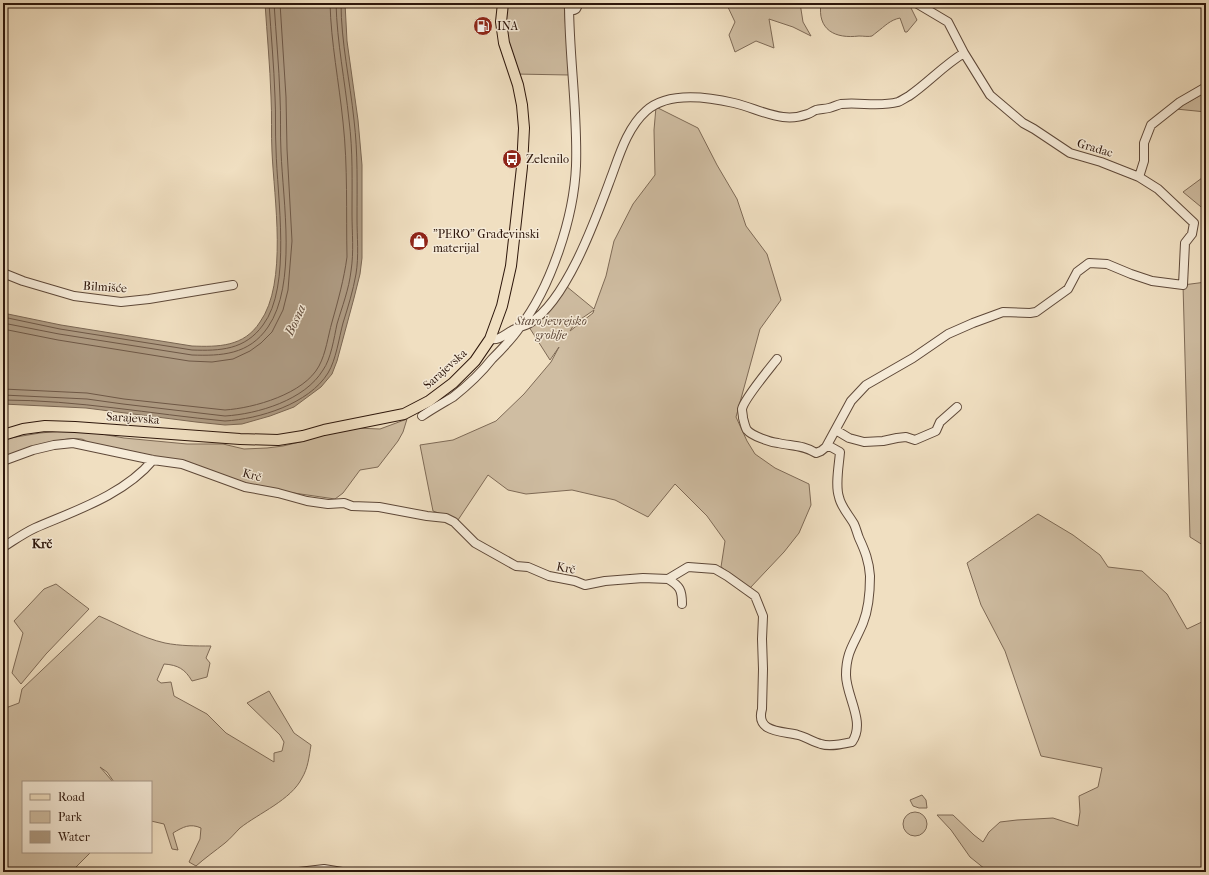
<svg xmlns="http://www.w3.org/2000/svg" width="1209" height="875" viewBox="0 0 1209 875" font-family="'IM FELL French Canon',serif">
	<rect width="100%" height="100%" fill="#f0dfc1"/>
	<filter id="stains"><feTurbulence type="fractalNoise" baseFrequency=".005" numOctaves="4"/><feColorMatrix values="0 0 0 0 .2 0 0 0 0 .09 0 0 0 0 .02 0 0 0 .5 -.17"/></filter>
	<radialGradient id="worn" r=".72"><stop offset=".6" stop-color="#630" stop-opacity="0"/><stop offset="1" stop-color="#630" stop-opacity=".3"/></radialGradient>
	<path fill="#cfbda2" stroke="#7e6a56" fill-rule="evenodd" d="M506 3H564L569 75 515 74 505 26Z
		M726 3H800L803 22 811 36 793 27 769 19 774 48 756 41 735 52 729 35 735 22Z
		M821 3H912L911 8 917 20 907 32H905L900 18C890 20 885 26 877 32 875 33 874 35 872 36 869 37 863 36 859 36 835 39 817 30 821 3Z
		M1206 92V112L1176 109Z
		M656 107 698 128 717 165 737 199 746 226 767 254 781 300 760 329 736 417 747 441 755 454 775 468 809 484 811 505 799 533 784 552 750 588 721 567 725 541 707 516 675 484 648 517 615 500 572 490 526 494 508 490 488 475 458 520 433 511 420 445 453 440 496 421 524 394 551 362 559 347 550 360 529 327 566 286 594 309 606 276 614 241 633 204 655 175 654 130ZM594 310 593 313 570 331 575 323Z
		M1206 175V211L1183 192Z
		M1206 282V547L1190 537 1183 285Z
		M407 419 403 432 398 441 378 467 360 470 343 493 335 499 280 491 240 482 183 462 89 443C87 442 84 439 81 439 61 436 23 451 3 458L4 439 40 433 63 431 90 432 124 438 187 444H223L244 449 267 448 283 446 304 441 340 430 356 428 380 429Z
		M1038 514 1073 535 1100 555 1108 567 1142 571 1167 594 1187 629 1206 620V872H981L985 869 970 857 951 830 937 815H953L974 835 983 842 989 832 1000 822 1017 820 1053 818 1078 826 1080 812 1079 796 1098 787 1102 768 1041 756 1005 651 981 605 967 563Z
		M56 584 89 609 46 654 21 684 12 673 23 633 14 621 44 589Z
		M99 616C120 625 142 638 165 643 180 646 196 646 211 646L206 658 210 663 207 677 192 681C185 669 178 665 164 664L157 680 161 683 171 682 174 696 207 714 226 733 274 762V753L282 751 284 742 280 735 247 703 269 691 294 733 311 745C309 757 308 768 302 778 291 800 259 813 240 828 235 833 230 839 225 843 215 851 205 858 196 866L189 862 200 839 201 828C190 823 183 827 173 833L178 850 172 849 164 824 151 821V782H114L107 772 100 767 113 782H23V852H91L71 872H3V709L19 703 22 689Z
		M922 795 926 800 927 808H919L913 806 910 800Z
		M903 824a12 12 0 1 1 24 0a12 12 0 1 1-24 0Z"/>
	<path fill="#ae9b83" stroke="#7a6653" d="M265 3H345L347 41 358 120 362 165V258L360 274 354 298 337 361 332 374 321 387 294 407 270 416 242 424 225 425 196 422 86 408 3 404V313L61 325 192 346C218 347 244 347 260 322 288 283 274 198 272 152 271 134 272 115 271 97 270 66 267 34 265 3Z"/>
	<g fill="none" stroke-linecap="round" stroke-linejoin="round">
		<path stroke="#6e5847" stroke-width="1" d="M3 317 60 329 192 350C220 351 245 350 263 325 292 287 277 196 276 149 275 132 276 114 275 97 274 66 271 34 269 3
			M3 323 59 334 192 355C221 356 249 355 268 327 297 285 283 201 281 152 280 133 281 115 280 97 279 66 276 34 274 3
			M3 329 58 340 189 361 212 362 233 359 250 351 261 343 272 332 283 310 288 290 292 241 287 149 286 97 280 3
			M3 389 87 393 124 399 225 410C254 408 304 394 319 366 326 353 328 336 332 322 338 301 344 279 347 257 346 212 348 167 343 122 339 82 331 43 330 3
			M3 395 87 399 123 404 225 416C258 414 305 400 323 370 331 359 334 338 337 324 342 307 349 289 351 271 354 252 352 233 352 214 352 182 353 151 349 120 345 81 337 43 336 3
			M3 400C77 400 151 414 225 421 259 419 309 404 328 373 336 360 339 338 343 323 348 307 353 291 356 274 359 256 357 237 357 219 357 186 358 153 354 120 350 81 341 42 341 3"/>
		<defs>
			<path id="minor" d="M569 9 574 10 576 9 579 3
				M964 53 990 95 1023 123 1034 129 1070 153 1101 162 1139 177 1144 161V143L1151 125 1180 102 1206 87
				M3 273 23 281 74 296 121 302 149 299 233 285
				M490 339C499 341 505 334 513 330 518 327 525 326 530 323 568 299 597 215 612 175 620 153 628 127 646 111 668 91 708 97 734 103 751 107 766 115 783 117 791 118 800 117 808 114 811 113 813 111 816 110 820 109 825 109 829 108 833 107 837 105 841 104 860 102 879 107 898 102 901 101 905 98 909 96 928 83 944 65 964 53L948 22 916 3
				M777 359C770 368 744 399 742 409 742 412 743 415 743 418 744 421 745 427 747 430 752 436 770 442 778 443 791 446 804 445 816 453L821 451 826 447 851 401 866 385 913 358 948 334 973 323 1003 312 1030 313 1036 312 1068 289 1077 272 1089 263 1107 264 1131 274 1152 281 1183 285 1185 243 1192 234 1194 223 1158 189 1139 177
				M422 416C432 409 443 403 453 397 467 386 481 373 492 359 502 349 512 339 520 327 551 287 574 217 576 166 578 112 569 57 569 3
				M835 431 839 432 849 438 864 442 883 441 897 438 906 437 915 440 936 431 940 422 957 407
				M3 461 33 450 54 445 73 443 153 460 182 464 245 487 278 493 307 501 328 504 344 503 352 506 379 507 427 516 446 518 454 522 475 543 516 566 528 567 549 576 575 581 585 585 605 581 643 578 668 579 688 567 715 569 727 576 755 596 763 616 762 639 763 669 762 709C755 733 783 731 798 735 806 737 813 742 821 744 830 747 843 744 852 742 866 722 846 696 846 675 846 651 855 643 863 623 869 608 870 592 870 576 869 561 865 551 859 538 857 533 856 528 854 524 849 515 841 507 839 497 835 485 839 465 840 452L831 447H826
				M3 547C13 541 24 533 35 528 74 511 124 495 153 460
				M668 579C680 586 682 590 682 604
				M299 872 324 869 342 872"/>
			<path id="major" d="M3 435 23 429 45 426 75 427 240 439 278 440 303 436 324 430 404 414 429 401 453 383 475 361 490 339 502 306 511 266 522 167 524 128 522 105 518 85 504 43 501 22 503 3"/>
		</defs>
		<use href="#minor" stroke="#5e4838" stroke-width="10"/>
		<use href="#major" stroke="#2d160b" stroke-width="12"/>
		<use href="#minor" stroke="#f5ead7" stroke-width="8"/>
		<use href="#major" stroke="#f0dfc1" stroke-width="10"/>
	</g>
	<defs>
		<symbol id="fuel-disc" viewBox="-11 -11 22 22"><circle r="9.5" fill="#8f2418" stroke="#f5ead7"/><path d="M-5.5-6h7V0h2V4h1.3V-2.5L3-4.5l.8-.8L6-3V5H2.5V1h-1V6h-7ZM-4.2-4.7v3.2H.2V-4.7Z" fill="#fff"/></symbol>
		<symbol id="bus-disc" viewBox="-11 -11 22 22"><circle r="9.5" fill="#8f2418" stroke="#f5ead7"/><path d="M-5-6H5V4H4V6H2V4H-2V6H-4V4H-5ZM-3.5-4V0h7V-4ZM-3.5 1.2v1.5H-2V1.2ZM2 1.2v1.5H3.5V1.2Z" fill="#fff"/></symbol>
		<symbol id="shop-disc" viewBox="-11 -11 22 22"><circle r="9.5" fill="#8f2418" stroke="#f5ead7"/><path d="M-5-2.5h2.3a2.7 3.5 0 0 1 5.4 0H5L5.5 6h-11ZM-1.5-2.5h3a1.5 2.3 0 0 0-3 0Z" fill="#fff"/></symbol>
	</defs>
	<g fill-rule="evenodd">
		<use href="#fuel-disc" x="472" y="15" width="22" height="22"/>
		<use href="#bus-disc" x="501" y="148" width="22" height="22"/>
		<use href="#shop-disc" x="408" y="230" width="22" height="22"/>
	</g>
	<g text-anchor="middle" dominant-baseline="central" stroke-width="3" stroke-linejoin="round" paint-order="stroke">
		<g font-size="12" fill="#2d160b" stroke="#f5ead7" text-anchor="start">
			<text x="497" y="26">INA</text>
			<text x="526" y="159">Zelenilo</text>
			<text x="433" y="234">"PERO" Građevinski<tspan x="433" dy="14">materijal</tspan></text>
		</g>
		<g font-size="12" fill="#2d160b" stroke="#f5ead7">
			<text transform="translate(1095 148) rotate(17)">Gradac</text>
			<text transform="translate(105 287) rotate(4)">Bilmišće</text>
			<text transform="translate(445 369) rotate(-42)">Sarajevska</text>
			<text transform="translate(133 418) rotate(4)">Sarajevska</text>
			<text transform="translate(252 475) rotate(16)">Krč</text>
			<text transform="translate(566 568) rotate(12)">Krč</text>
		</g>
		<g font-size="12" font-style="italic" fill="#5e4838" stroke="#f5ead7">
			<text x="551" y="321">Staro jevrejsko<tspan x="551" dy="14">groblje</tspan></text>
		</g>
		<g font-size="13" font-style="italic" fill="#614b3b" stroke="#f5ead7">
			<text transform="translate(295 320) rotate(-65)">Bosna</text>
		</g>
		<g font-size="13" font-weight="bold" fill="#2d160b" stroke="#f5ead7">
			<text x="42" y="543">Krč</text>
		</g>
	</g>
	<rect width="1209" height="875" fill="none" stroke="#f0dfc1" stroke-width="16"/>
	<rect x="4" y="4" width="1201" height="867" fill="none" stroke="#2d160b" stroke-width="2"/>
	<rect x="8" y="8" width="1193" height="859" fill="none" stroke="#2d160b"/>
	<rect x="22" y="781" width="130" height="72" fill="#f5ead7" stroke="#a59585"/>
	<rect x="30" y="794" width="20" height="6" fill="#f0dfc1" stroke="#a59585"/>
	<text x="58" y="801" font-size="12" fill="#2d160b">Road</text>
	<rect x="30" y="811" width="20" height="12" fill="#cfbda2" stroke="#a59585"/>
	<text x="58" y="821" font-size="12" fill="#2d160b">Park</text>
	<rect x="30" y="831" width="20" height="12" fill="#ae9b83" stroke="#a59585"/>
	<text x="58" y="841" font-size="12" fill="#2d160b">Water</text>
	<rect width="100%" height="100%" filter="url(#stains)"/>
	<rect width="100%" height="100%" fill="url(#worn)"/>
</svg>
